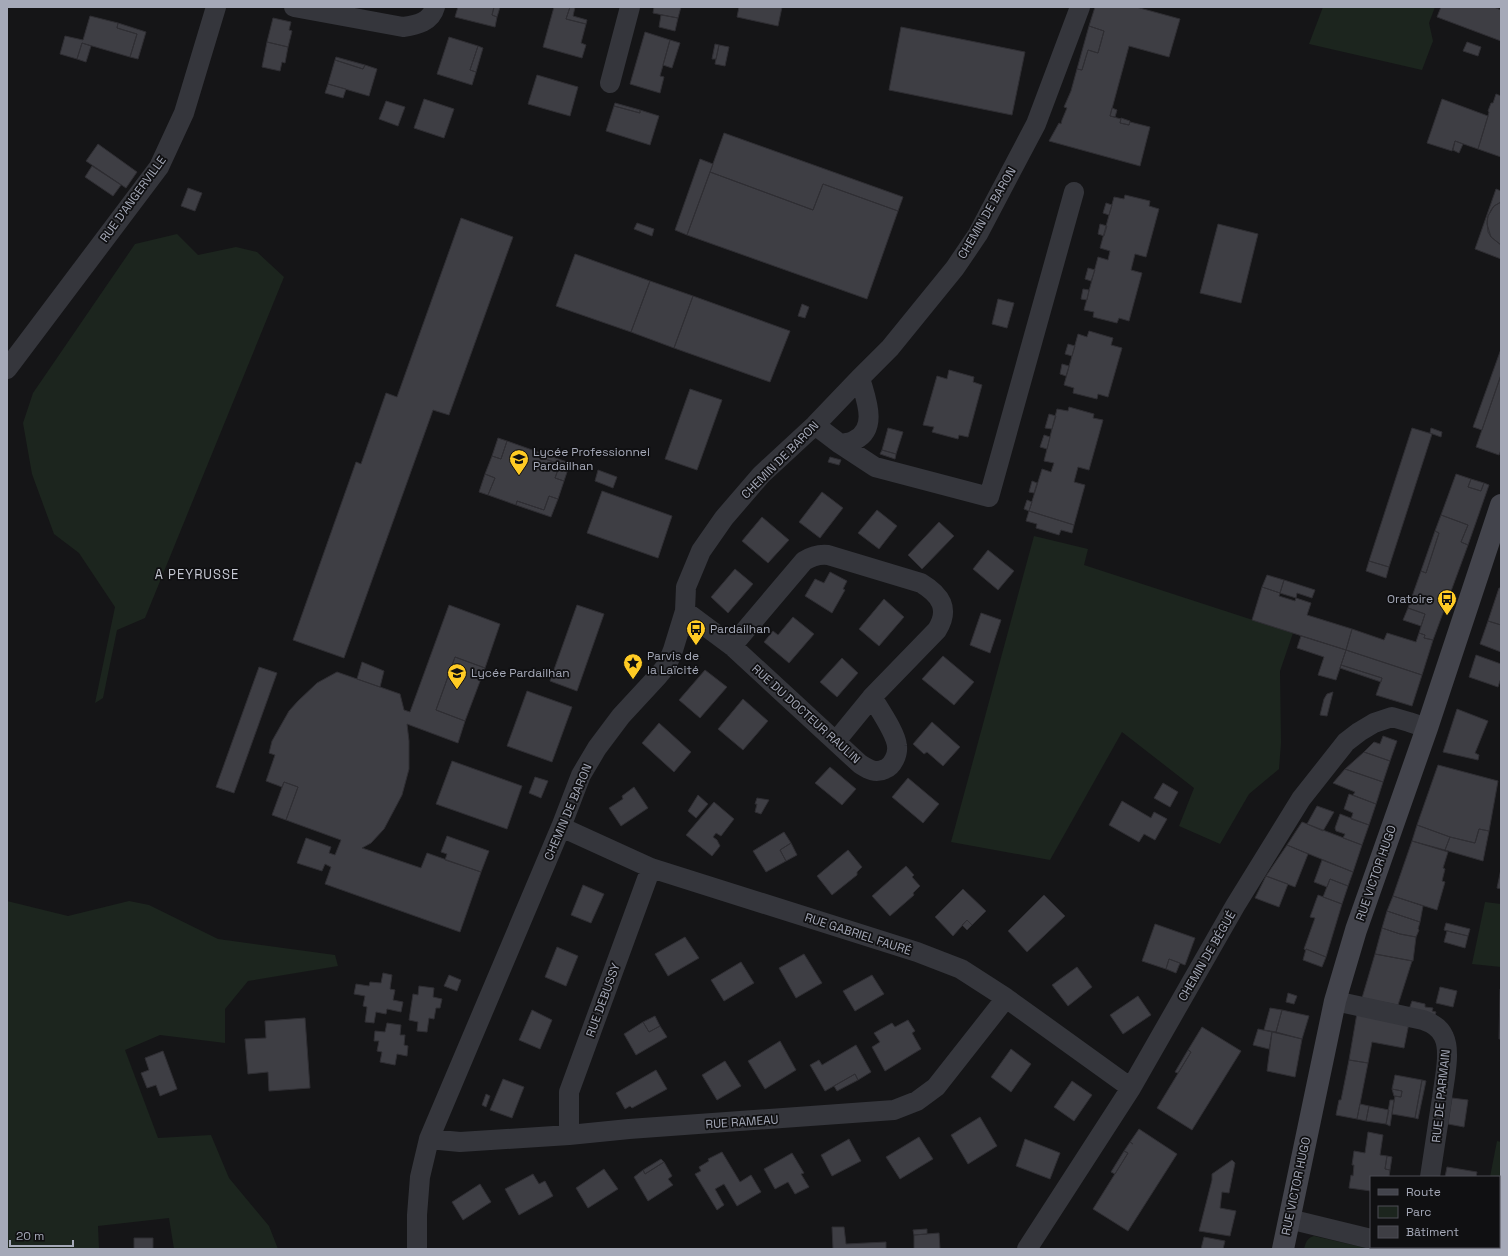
<svg xmlns="http://www.w3.org/2000/svg" width="1508" height="1256" viewBox="0 0 1508 1256" font-family="'Space Grotesk',sans-serif">
	<rect width="100%" height="100%" fill="#151517"/>
	<path fill="#1c251e" d="M1323 7H1435L1429 23 1433 41 1422 70 1309 44Z
		M177 234 198 255 236 247 257 252 284 277 145 618 117 630 103 698 95 703 115 607 79 553 54 534 32 474 23 423 33 393 135 244Z
		M1034 536 1088 549 1084 565 1293 633 1280 671 1281 743 1279 769 1249 794 1220 844 1179 826 1194 788 1122 732 1050 860 951 842Z
		M7 901 68 916 129 901 149 905 218 939 335 955 338 966 248 981 225 1009V1043L160 1035 125 1050 158 1138 211 1135 229 1178 269 1226 278 1249H174L169 1218 98 1226 99 1249H7Z
		M1485 902 1501 904V967L1472 964Z
		M1497 1141 1501 1142V1249H1476V1247H1499V1177H1490Z
		M1314 1236 1370 1249H1304C1306 1242 1307 1238 1314 1236Z"/>
	<path fill="#3e3e44" stroke="#2f2e33" d="M458 7H494L492 15 497 17 495 27 455 17Z
		M494 7H500L497 17 492 15Z
		M554 7H570L566 19 586 24 581 43 586 45 582 58 543 47Z
		M570 7H575L573 16 587 20 586 24 566 19Z
		M654 7H681L678 18 653 13Z
		M739 7H782L778 26 737 17Z
		M1095 7H1136L1180 19 1169 57 1129 46 1110 116 1121 119 1120 123 1129 125 1130 122 1150 127 1140 166 1049 141 1059 123 1061 124 1062 120 1067 108 1064 107 1071 91 1077 69 1082 70 1088 50 1098 53 1104 31 1089 26Z
		M1441 7H1494L1501 10V41L1437 17Z
		M661 15 678 18 675 31 659 27Z
		M90 16 118 23 117 28 137 34 130 57 82 43 77 59 60 54 65 36 83 40Z
		M273 18 291 22 289 30 292 31 288 47 267 42Z
		M118 23 146 32 138 59 130 57 137 34 117 28Z
		M1089 26 1104 31 1098 53 1088 50 1082 70 1077 69Z
		M901 27 1025 52 1012 115 889 90Z
		M645 32 670 40 660 76 664 77 660 93 630 84Z
		M449 37 478 46 470 70 476 72 472 85 437 74Z
		M670 40 680 43 672 68 663 65Z
		M267 42 288 47 285 63 282 62 280 71 262 67Z
		M1467 42 1481 47 1478 56 1463 51Z
		M82 43 91 46 86 62 77 59Z
		M715 44 719 45 716 59H712Z
		M719 45 729 47 725 66 715 64Z
		M478 46 483 48 476 72 470 70Z
		M336 57 365 65 363 69 335 60Z
		M335 60 363 69 365 65 377 69 369 96 328 84Z
		M537 75 578 87 570 116 528 104Z
		M328 84 346 89 343 98 325 93Z
		M1496 94 1501 96V157L1478 149 1488 116 1489 112 1488 111 1491 103H1493Z
		M424 99 454 109 444 138 414 128Z
		M1442 99 1488 116 1478 149 1455 141 1452 151 1427 143Z
		M386 101 405 107 398 126 379 119Z
		M615 103 640 110V113L614 106Z
		M614 106 640 113V110L659 116 650 145 606 131Z
		M1112 108 1117 110 1115 117 1110 116Z
		M1121 118 1130 121 1129 125 1120 123Z
		M724 133 903 197 898 211 823 184 813 210 710 172Z
		M1455 141 1463 144 1459 153 1453 150Z
		M98 144 137 172 126 188 86 161Z
		M700 159 713 164 687 235 675 230Z
		M92 166 121 185 113 196 85 177Z
		M710 172 813 210 823 184 898 211 867 299 687 235Z
		M188 188 202 193 195 211 181 206Z
		M1496 189 1501 191V202L1494 206 1491 210 1488 216 1487 224 1491 237 1501 245V259L1475 249Z
		M1125 195 1150 201 1149 206 1159 209 1146 257 1135 254 1131 270 1142 273 1129 321 1119 318 1117 323 1093 317 1094 312 1084 310 1098 257 1108 260 1110 251 1100 248 1114 197 1124 199Z
		M1501 202V245L1491 237 1488 232 1487 221 1488 216 1494 206Z
		M1106 203 1112 205 1109 215 1103 213Z
		M461 218 513 237 449 415 433 410 344 658 293 640 356 462 361 464 386 393 397 397Z
		M637 223 654 229 652 236 634 229Z
		M1100 224 1107 226 1104 236 1098 234Z
		M1218 224 1258 234 1241 303 1200 293Z
		M575 254 650 281 631 332 556 306Z
		M1088 268 1095 270 1091 281 1085 279Z
		M650 281 693 296 674 348 631 332Z
		M1083 289 1089 290 1087 300 1081 299Z
		M693 296 790 331 770 382 674 348Z
		M998 299 1014 303 1007 328 992 324Z
		M802 304 809 307 805 318 798 316Z
		M1089 331 1113 338 1111 345 1122 348 1108 397 1098 394 1097 399 1073 393 1074 388 1064 385 1078 334 1087 337Z
		M1068 344 1075 346 1072 356 1065 354Z
		M1501 349V375L1482 430 1473 427Z
		M1062 364 1069 366 1066 376 1060 374Z
		M949 370 974 377 973 382 982 385 968 437 959 435 958 439 932 432 934 427 923 425 937 376 947 379Z
		M1501 375V450L1499 455 1476 447Z
		M690 389 722 400 697 470 665 459Z
		M1069 407 1094 414 1093 418 1103 420 1089 470 1078 467 1074 482 1085 485 1074 525 1029 511 1042 469 1051 472 1054 463 1044 461 1057 409 1068 411Z
		M1049 414 1056 416 1052 429 1045 428Z
		M888 428 903 432 896 454 882 450Z
		M1412 428 1432 434 1389 567 1369 561Z
		M1431 428 1442 432 1441 437 1430 433Z
		M1044 435 1050 437 1047 449 1040 447Z
		M498 438 507 441 501 459 492 456Z
		M507 441 535 451 533 455 560 464 555 478 564 481 558 499 549 496 544 510 517 501 516 505 488 495 495 478 485 474 492 456 501 459Z
		M882 450 896 454 895 459 880 454Z
		M535 451 570 463 564 481 555 478 560 464 533 455Z
		M830 457 841 460 839 465 828 462Z
		M598 470 617 477 613 488 595 481Z
		M485 474 495 478 488 495 479 492Z
		M1456 474 1471 479 1468 487 1481 491 1484 483 1489 485 1468 545 1461 542 1468 525 1441 515Z
		M1471 479 1484 483 1481 491 1468 487Z
		M1032 481 1037 483 1034 493 1029 492Z
		M602 491 672 516 658 558 587 533Z
		M822 492 843 508 820 538 799 522Z
		M549 496 558 499 551 517 516 505 517 501 544 510Z
		M1027 500 1032 502 1029 511 1024 509Z
		M877 510 897 526 879 549 858 533Z
		M1029 511 1074 525 1072 533 1061 530 1059 535 1036 528 1037 524 1026 521Z
		M1441 515 1468 525 1461 542 1468 545 1433 640 1424 638 1425 635 1419 633 1425 614 1408 608 1421 571 1426 573 1439 533 1435 531Z
		M762 517 789 540 768 563 742 541Z
		M939 522 954 536 922 569 908 555Z
		M1435 531 1439 533 1426 573 1421 571Z
		M988 550 1014 571 998 590 973 569Z
		M1369 561 1389 567 1386 578 1366 571Z
		M735 569 753 584 728 613 711 597Z
		M830 572 847 581 843 589 845 590 832 613 805 596 815 579 824 583Z
		M1267 575 1284 580 1280 593 1262 587Z
		M1284 580 1315 590 1312 598 1297 593 1296 598 1280 593Z
		M1262 587 1280 593 1279 596 1295 601 1296 598 1311 603 1307 615 1352 629 1346 650 1252 620Z
		M1499 588H1501V625L1488 621Z
		M884 599 904 617 879 646 859 629Z
		M449 605 500 624 485 668 455 657 436 710 465 721 458 743 407 724 409 741V769L402 795 384 829 371 843 362 848 421 868 427 853 481 872 460 932 325 884 331 867 325 864 322 871 297 863 306 838 331 847 329 853 335 855 341 840 286 820 298 787 284 782 282 787 266 781 275 755 269 753 272 741 289 711 298 701 317 683 337 672 400 694 404 710 410 712Z
		M577 605 604 614 577 691 550 681Z
		M1408 608 1425 614 1421 626 1403 620Z
		M981 613 1001 620 990 653 970 645Z
		M793 617 814 634 789 663 764 642 773 631 778 635Z
		M1488 621 1501 625V652L1480 644Z
		M1352 629 1384 640 1387 633 1416 642 1419 633 1425 635 1424 638 1433 640 1422 675 1346 650Z
		M1301 636 1346 650 1336 680 1318 675 1324 657 1297 648Z
		M1346 650 1422 675 1412 706 1376 695 1382 678 1341 665Z
		M1476 655 1501 664V678L1498 687 1469 677Z
		M943 656 974 682 954 705 922 679Z
		M455 657 485 668 465 721 436 710Z
		M842 658 858 673 837 697 820 682Z
		M362 662 384 671 380 687 357 679Z
		M1341 665 1382 678 1381 682 1340 668Z
		M259 667 277 673 234 793 216 787Z
		M705 670 727 687 700 718 679 700Z
		M527 691 572 707 552 762 507 746Z
		M1333 692 1327 716 1320 715 1324 699 1327 694Z
		M743 699 768 721 743 750 718 729Z
		M1457 709 1488 721 1475 753 1479 755 1478 760 1443 752Z
		M932 722 960 747 943 766 927 752 924 754 913 744Z
		M659 723 691 752 674 772 642 743Z
		M1383 736 1397 741 1390 761 1364 752 1374 742 1380 744Z
		M1364 752 1390 761 1383 782 1345 769Z
		M452 761 522 786 507 829 436 804Z
		M1438 765 1498 781 1489 831 1479 829 1475 843 1450 837 1417 825Z
		M830 767 856 789 842 805 815 783Z
		M1345 769 1383 782 1376 804 1353 795 1355 792 1333 783Z
		M535 777 548 781 541 798 529 793Z
		M908 778 939 804 923 823 892 797Z
		M284 782 298 787 286 820 272 815Z
		M1163 783 1178 792 1170 807 1154 798Z
		M634 787 648 808 621 826 609 808 623 799 622 796Z
		M1349 794 1376 804 1369 825 1351 819 1353 813 1344 809Z
		M698 795 708 804 696 818 688 811Z
		M757 798 769 800 761 814 755 812 757 804H755Z
		M1122 801 1151 818 1154 812 1167 819 1155 840 1144 834 1139 842 1109 825Z
		M714 802 734 819 721 836 716 833 713 837 717 840 720 846 712 856 686 835Z
		M1317 806 1334 812 1323 831 1307 824Z
		M1340 814 1369 825 1362 845 1343 838 1345 834 1336 831 1335 828Z
		M1302 822 1362 845 1353 872 1287 845Z
		M1417 825 1450 837 1445 850 1412 841Z
		M1479 829 1489 831 1483 861 1445 850 1450 837 1475 843Z
		M784 832 791 843 780 850 786 861 766 872 753 851Z
		M447 836 489 851 481 872 445 860 447 854 441 852Z
		M1412 841 1448 852 1443 868 1445 869 1442 881 1445 882 1437 910 1393 896Z
		M791 843 797 855 786 861 780 850Z
		M1287 845 1308 854 1295 887 1266 876Z
		M848 850 862 867 857 872V875L832 895 817 876Z
		M1322 860 1353 872 1348 886 1330 879 1327 887 1314 882Z
		M906 866 914 875 912 877 920 886 913 893 914 895 890 916 872 896Z
		M1501 869V889L1497 888Z
		M1266 876 1288 884 1279 907 1255 898Z
		M1330 879 1348 886 1342 904 1323 897Z
		M583 885 604 894 591 923 571 915Z
		M963 889 986 911 972 925 967 920 953 936 935 917Z
		M1044 895 1065 916 1027 952 1008 931Z
		M1318 895 1342 904 1326 957 1306 949V950L1304 949 1315 918 1310 917Z
		M1393 896 1423 906 1420 922 1387 911Z
		M1387 911 1420 922 1418 929 1419 930 1416 937 1400 934 1382 928Z
		M967 920 972 925 967 930 962 925Z
		M1446 923 1470 929 1468 936 1444 930Z
		M1155 924 1195 938 1185 965 1169 959 1166 969 1142 961Z
		M1382 928 1400 934 1416 937 1413 961 1375 954Z
		M1447 931 1468 936 1465 948 1444 942Z
		M685 937 699 958 668 976 655 954Z
		M557 947 578 956 566 986 545 977Z
		M1306 949 1326 957 1322 967 1303 960Z
		M804 954 822 983 796 998 779 968Z
		M1375 954 1412 961 1398 1005 1362 998Z
		M1169 959 1180 963 1176 973 1166 969Z
		M741 962 754 983 724 1001 711 980Z
		M1077 967 1092 987 1068 1006 1052 985Z
		M383 973 392 975 390 989 395 990 393 1000 403 1002 401 1012 387 1009 386 1014 376 1012 374 1023 365 1022 367 1007 363 1006 365 996 354 994 356 984 369 986 370 982 381 983Z
		M449 975 461 980 457 991 444 986Z
		M872 975 884 994 855 1011 843 991Z
		M419 986 434 988 433 997 442 999 440 1008H436L434 1019 429 1018 427 1032 417 1031 418 1022 409 1020 413 994 418 995Z
		M1440 987 1457 991 1453 1007 1436 1003Z
		M1500 989H1501V1039H1499Z
		M1288 993 1297 996 1294 1004 1286 1002Z
		M1138 996 1151 1015 1123 1034 1110 1015Z
		M1412 1001 1425 1004V1007L1433 1008 1432 1011 1436 1012 1434 1018 1408 1012Z
		M1270 1008 1282 1010 1276 1032 1264 1030Z
		M532 1010 552 1020 540 1049 519 1040Z
		M1282 1010 1309 1016 1302 1039 1276 1032Z
		M1357 1013 1409 1023 1404 1048 1372 1042 1368 1063 1349 1060Z
		M655 1016 660 1026 649 1032 643 1022Z
		M305 1018 310 1088 269 1091 268 1072 248 1074 245 1039 266 1038 265 1021Z
		M908 1020 915 1031 912 1033 921 1049 885 1071 872 1047 880 1042 874 1033 892 1023 895 1027Z
		M643 1022 649 1032 660 1026 667 1037 636 1055 624 1034Z
		M387 1023 401 1025 400 1035H405L404 1045 408 1046 407 1056 397 1054 395 1065 380 1062 382 1052 377 1051 379 1041H374L375 1031 385 1032Z
		M1202 1027 1241 1051 1192 1130 1157 1108 1191 1052 1188 1050Z
		M1258 1029 1272 1032 1269 1049 1253 1045Z
		M1272 1032 1302 1039 1295 1077 1267 1071Z
		M780 1041 796 1070 765 1089 748 1061Z
		M856 1045 871 1072 858 1080 855 1074 825 1091 810 1065 819 1060 822 1065Z
		M1011 1049 1031 1064 1011 1092 991 1077Z
		M1188 1050 1191 1052 1178 1073 1175 1072Z
		M163 1051 177 1089 160 1096 156 1085 147 1088 141 1073 149 1070 145 1058Z
		M1349 1060 1368 1063 1357 1119 1336 1115 1339 1100H1341Z
		M725 1061 741 1086 717 1100 702 1075Z
		M656 1070 667 1089 632 1108 630 1106 625 1109 616 1093Z
		M855 1074 858 1080 837 1091 834 1086Z
		M1395 1075 1422 1080 1415 1118 1392 1114 1395 1096 1401 1097 1402 1091 1392 1089Z
		M503 1079 524 1087 512 1118 490 1110Z
		M1422 1080 1426 1081 1418 1119 1415 1118Z
		M1072 1081 1092 1095 1074 1121 1054 1107Z
		M1392 1089 1402 1091 1401 1097 1394 1096Z
		M486 1094 490 1096 486 1107 482 1105Z
		M1452 1098 1468 1100 1464 1127 1448 1124Z
		M1390 1100H1394L1390 1126 1386 1124Z
		M1360 1104 1369 1106 1366 1121 1357 1119Z
		M1369 1106 1389 1110 1386 1124 1366 1121Z
		M980 1117 997 1146 968 1164 951 1135Z
		M1139 1129 1177 1154 1128 1231 1093 1209 1128 1153 1124 1151 1130 1142 1133 1144 1130 1142Z
		M1368 1132 1383 1135 1380 1155 1387 1156 1385 1169 1390 1170 1389 1177H1371V1191L1349 1188 1351 1175 1353 1176 1354 1165H1352L1354 1151 1365 1153Z
		M919 1137 933 1159 900 1179 886 1157Z
		M849 1139 861 1161 832 1176 821 1155Z
		M1025 1139 1060 1153 1050 1179 1016 1166Z
		M1124 1151 1128 1153 1115 1174 1111 1172Z
		M722 1152 740 1182 751 1175 761 1192 737 1206 724 1184 715 1189 724 1205 717 1210 695 1174 701 1171 699 1167 709 1161 708 1159Z
		M792 1153 804 1173 801 1174 809 1187 795 1194 788 1182 775 1189 764 1169Z
		M1387 1156 1392 1157 1390 1170 1385 1169Z
		M661 1159 664 1162 645 1174 643 1170Z
		M1232 1160 1235 1163 1229 1193 1222 1192 1220 1208 1236 1211 1230 1236 1199 1231 1212 1180V1174Z
		M664 1162 672 1176 668 1179 673 1185 648 1201 634 1177 643 1170 645 1174Z
		M1447 1167 1477 1172 1476 1177H1445Z
		M604 1169 618 1189 588 1208 576 1188Z
		M533 1174 539 1184 545 1181 553 1196 519 1215 505 1189Z
		M480 1184 491 1202 463 1220 452 1202Z
		M832 1227H844L846 1244 886 1242V1249H833Z
		M927 1229V1234L914 1235 913 1230Z
		M939 1233 940 1249H914V1235Z
		M1204 1237 1225 1241 1223 1249H1201Z
		M134 1238H153V1249H134Z
		M1426 1247H1458L1457 1249H1426Z"/>
	<g fill="none" stroke-linecap="round" stroke-linejoin="round">
		<path stroke="#35363c" stroke-width="20" d="M294 7 403 27C417 25 431 22 435 7
			M610 83 630 7
			M7 369 159 167 184 113 216 7
			M815 425 840 444 875 467 989 497 1074 192
			M840 444C844 443 851 443 855 440 879 428 865 397 860 378
			M685 611 732 646 860 764C868 769 875 774 885 769 893 766 898 754 897 746 896 733 879 709 872 697
			M732 646 804 561C812 556 819 554 828 555L921 583C941 595 950 609 937 630L872 697 836 741
			M561 827 651 868 917 952 961 969 1006 998 1131 1088
			M1335 1001 1423 1020C1432 1023 1440 1027 1444 1037 1451 1052 1444 1081 1442 1098 1438 1124 1434 1151 1430 1177
			M569 1135V1092L651 868
			M429 1139 460 1142 569 1135 629 1129 894 1110 917 1101 936 1087 1006 998
			M1289 1219 1371 1239
			M1404 1247 1412 1249
			M417 1249V1215L420 1177 429 1139 561 827 581 775 597 748 621 716 658 676 667 665 673 650 685 611 686 587 701 551 724 518 761 475 815 425 860 378 890 348 955 268 978 234 1036 124 1080 7
			M1027 1249 1131 1088 1235 906 1301 799 1346 742 1359 732 1374 723 1392 717 1409 722 1427 728"/>
		<path stroke="#43444c" stroke-width="22" d="M1283 1249 1335 1001 1356 930 1427 728 1501 505"/>
	</g>
	<defs>
		<symbol id="school-pin" viewBox="-11 -11 22 30"><path d="M0 17L-7.5 6A9.5 9.5 0 1 1 7.5 6Z" fill="#ffcb24" stroke="#101012"/><path d="M0-5L7-2L0 1L-7-2ZM-4 1L0 2.5L4 1V4Q0 6-4 4Z" fill="#111"/></symbol>
		<symbol id="bus-pin" viewBox="-11 -11 22 30"><path d="M0 17L-7.5 6A9.5 9.5 0 1 1 7.5 6Z" fill="#ffcb24" stroke="#101012"/><path d="M-5-6H5V4H4V6H2V4H-2V6H-4V4H-5ZM-3.5-4V0h7V-4ZM-3.5 1.2v1.5H-2V1.2ZM2 1.2v1.5H3.5V1.2Z" fill="#111"/></symbol>
		<symbol id="sight-pin" viewBox="-11 -11 22 30"><path d="M0 17L-7.5 6A9.5 9.5 0 1 1 7.5 6Z" fill="#ffcb24" stroke="#101012"/><path d="M0-6L1.8-2.2L6-1.7L2.9 1.2L3.7 5.4L0 3.3L-3.7 5.4L-2.9 1.2L-6-1.7L-1.8-2.2Z" fill="#111"/></symbol>
	</defs>
	<g fill-rule="evenodd">
		<use href="#school-pin" x="508" y="448" width="22" height="30"/>
		<use href="#bus-pin" x="1436" y="588" width="22" height="30"/>
		<use href="#bus-pin" x="685" y="618" width="22" height="30"/>
		<use href="#sight-pin" x="622" y="652" width="22" height="30"/>
		<use href="#school-pin" x="446" y="662" width="22" height="30"/>
	</g>
	<g text-anchor="middle" dominant-baseline="central" stroke-width="3.5" stroke-linejoin="round" paint-order="stroke">
		<g font-size="12" fill="#a5a9b8" stroke="#101012">
			<text transform="translate(133 199) rotate(-54)">RUE D'ANGERVILLE</text>
			<text transform="translate(987 213) rotate(-60)">CHEMIN DE BARON</text>
			<text transform="translate(780 460) rotate(-45)">CHEMIN DE BARON</text>
			<text transform="translate(806 714) rotate(42)">RUE DU DOCTEUR RAULIN</text>
			<text transform="translate(568 812) rotate(-67)">CHEMIN DE BARON</text>
			<text transform="translate(1376 873) rotate(-71)">RUE VICTOR HUGO</text>
			<text transform="translate(858 934) rotate(18)">RUE GABRIEL FAURÉ</text>
			<text transform="translate(1207 956) rotate(-60)">CHEMIN DE BÉGUÉ</text>
			<text transform="translate(603 1000) rotate(-70)">RUE DEBUSSY</text>
			<text transform="translate(1441 1096) rotate(-84)">RUE DE PARMAIN</text>
			<text transform="translate(742 1122) rotate(-4)">RUE RAMEAU</text>
			<text transform="translate(1296 1186) rotate(-78)">RUE VICTOR HUGO</text>
		</g>
		<g font-size="12" fill="#a5a9b8" stroke="#101012" text-anchor="start">
			<text x="533" y="452">Lycée Professionnel<tspan x="533" dy="14">Pardailhan</tspan></text>
			<text x="1433" y="599" text-anchor="end">Oratoire</text>
			<text x="710" y="629">Pardailhan</text>
			<text x="647" y="656">Parvis de<tspan x="647" dy="14">la Laïcité</tspan></text>
			<text x="471" y="673">Lycée Pardailhan</text>
		</g>
		<g font-size="13" letter-spacing="1" fill="#c7c9d4" stroke="#101012">
			<text x="197" y="574">A PEYRUSSE</text>
		</g>
	</g>
	<rect width="1508" height="1256" fill="none" stroke="#a5a9b8" stroke-width="16"/>
	<rect x="1370" y="1176" width="130" height="72" fill="#101012" stroke="#4c4d54"/>
	<rect x="1378" y="1189" width="20" height="6" fill="#43444c" stroke="#4c4d54"/>
	<text x="1406" y="1196" font-size="12" fill="#a5a9b8">Route</text>
	<rect x="1378" y="1206" width="20" height="12" fill="#1c251e" stroke="#4c4d54"/>
	<text x="1406" y="1216" font-size="12" fill="#a5a9b8">Parc</text>
	<rect x="1378" y="1226" width="20" height="12" fill="#3e3e44" stroke="#4c4d54"/>
	<text x="1406" y="1236" font-size="12" fill="#a5a9b8">Bâtiment</text>
	<path d="M10 1240v6h63v-6" fill="none" stroke="#a5a9b8" stroke-width="2"/>
	<text x="16" y="1240" font-size="12" fill="#a5a9b8" stroke="#101012" stroke-width="3" paint-order="stroke">20 m</text>
</svg>
